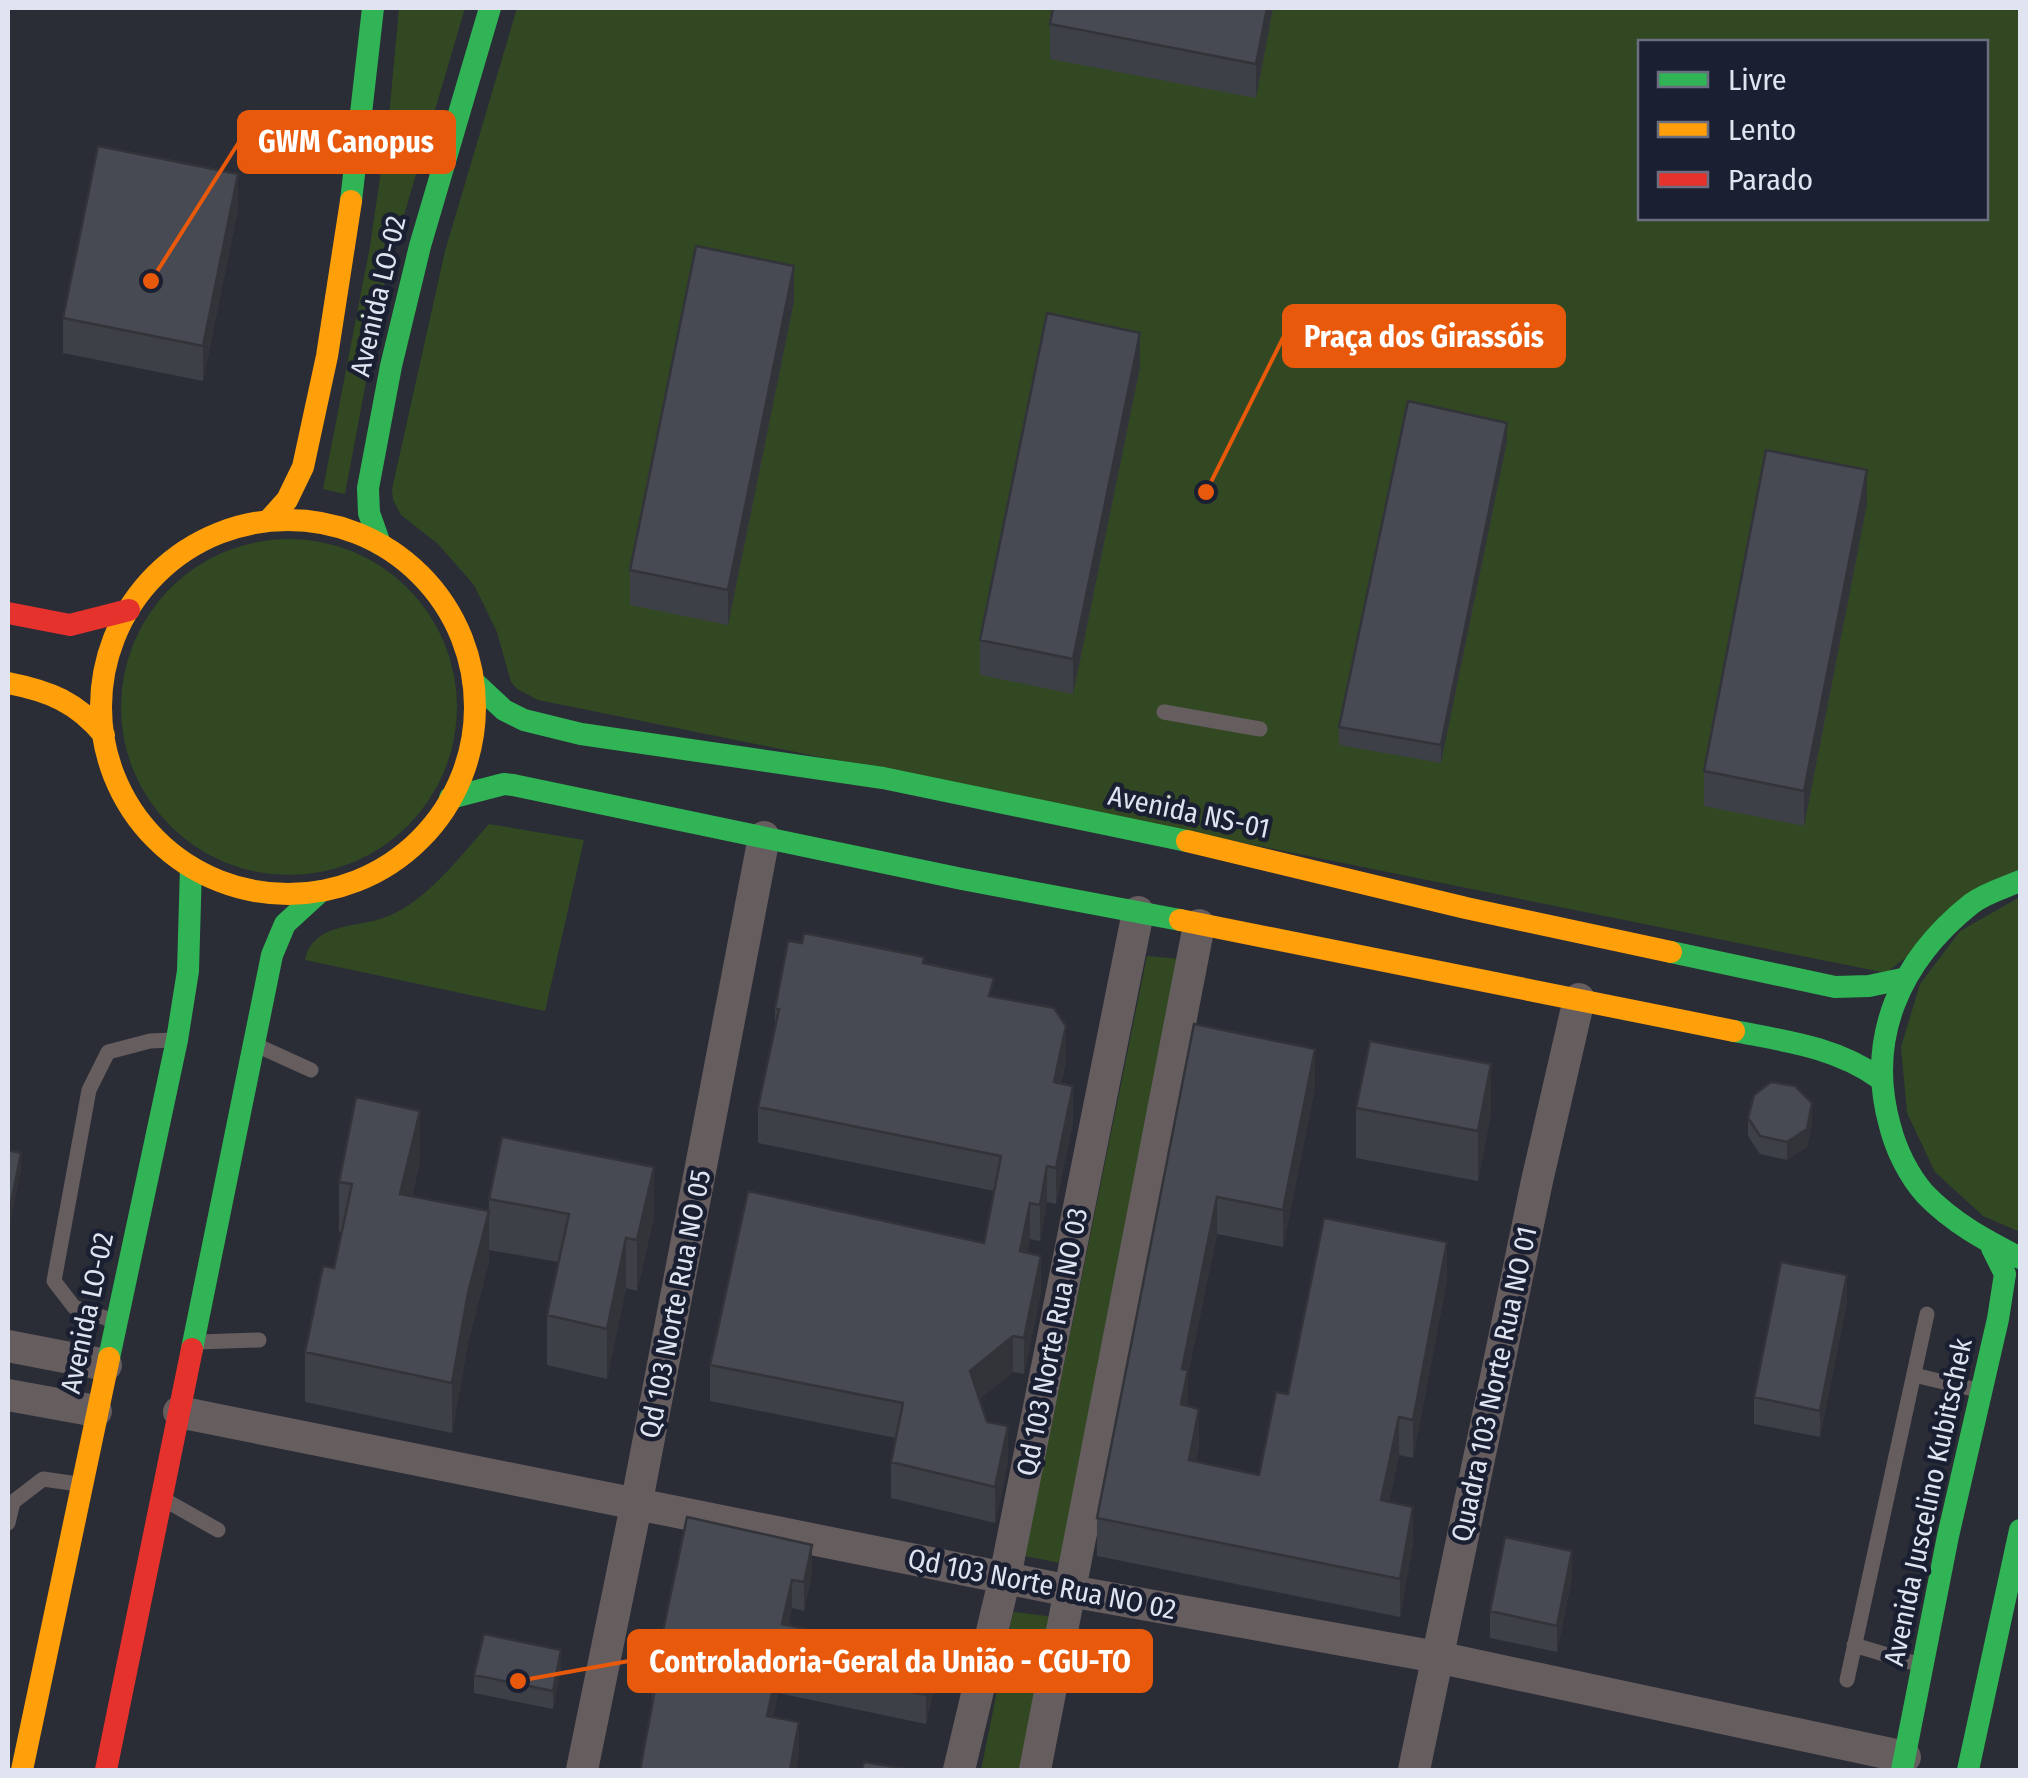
<svg xmlns="http://www.w3.org/2000/svg" width="2028" height="1778" viewBox="0 0 2028 1778" font-family="'Fira Sans Condensed',sans-serif">
	<rect width="100%" height="100%" fill="#2a2c36"/>
	<path fill="#314823" fill-rule="evenodd" d="M399 8H465L385 280 345 494 323 489 370 246 389 116Z
		M517 8H2020V868L1886 973 538 700 517 689 511 682 497 632 474 585 438 544 401 515 393 500 392 489 445 251ZM1640 42H1986V218H1640Z
		M121 707a168 168 0 1 1 336 0a168 168 0 1 1-336 0Z
		M489 824 584 840 545 1011 305 960C313 923 354 928 383 918 424 905 461 855 489 824Z
		M2020 897V1232L1983 1216 1935 1172 1907 1113 1901 1047 1920 984 1960 931Z
		M1147 956 1181 959 1060 1563 1025 1556Z
		M1013 1612 1055 1617 1023 1770H981Z"/>
	<g fill="none" stroke-linecap="round" stroke-linejoin="round">
		<path stroke="#665d5f" stroke-width="15" d="M1164 712 1260 729
			M256 1045 311 1070
			M114 1321 74 1307 54 1281 89 1090 108 1052 150 1041 173 1040
			M198 1342 259 1340
			M1914 1375 1973 1389
			M165 1500 218 1530
			M8 1523 13 1502 43 1479 78 1484
			M1854 1645 1917 1664
			M1847 1680 1927 1314"/>
		<path stroke="#665d5f" stroke-width="32" d="M8 1346 106 1365
			M8 1395 96 1411
			M179 1412 1070 1591 1437 1657 1905 1757
			M582 1770 636 1506 764 837
			M959 1770 1005 1577 1138 912
			M1035 1770 1199 925
			M1414 1770 1537 1181 1579 999"/>
		<path stroke="#30b455" stroke-width="22" d="M351 201 373 8
			M380 544 369 513 368 488 391 366 420 246 490 8
			M473 681 504 710 524 720 581 734 883 778 1187 841
			M450 798 504 784 513 785 962 879 1180 920
			M2020 881C2004 888 1985 893 1971 904 1901 960 1865 1037 1890 1126 1896 1150 1909 1176 1925 1194 1953 1223 1985 1240 2020 1258
			M1671 952 1835 987 1869 986 1902 979
			M1734 1031C1785 1041 1836 1047 1879 1078
			M192 1349 272 955 285 924 321 891
			M109 1358 177 1040 188 971 191 867
			M1902 1770 1948 1536 1998 1319 2005 1274 1992 1248
			M1968 1770 2020 1530"/>
		<path stroke="#ff9f0a" stroke-width="22" d="M101 707a187 187 0 1 1 374 0a187 187 0 1 1-374 0Z
			M268 521 287 500 303 467 327 356 351 201
			M8 683C49 691 77 702 104 735
			M1187 841 1466 908 1671 952
			M1180 920 1734 1031
			M22 1770 109 1358"/>
		<path stroke="#e5322d" stroke-width="22" d="M8 613 70 625 129 610
			M106 1770 192 1349"/>
	</g>
	<path fill="#3e4047" d="M1053 8H1273L1256 98 1050 59V24Z
		M238 209 203 381 63 353V318Z
		M794 301 728 625 630 605V570Z
		M1140 367 1073 694 980 675V640Z
		M1507 441 1441 763 1339 745V727Z
		M1867 504 1804 826 1704 806V771Z
		M924 963 994 997 1066 1062 1061 1084 1073 1122 1056 1204 1047 1202 1040 1241 1030 1239 1027 1253 1041 1292 1024 1374 1013 1372 980 1399 987 1422 1008 1462 995 1523 891 1498V1462L896 1438 710 1401V1365L984 1243 994 1191 758 1143V1107L775 1028V1008Z
		M1194 1024 1315 1087 1283 1247 1217 1234 1188 1374V1406L1199 1446 1196 1461 1259 1475 1288 1394 1447 1280 1413 1458 1399 1455 1389 1502 1413 1544 1400 1617 1097 1556V1518Z
		M1356 1108 1491 1114 1478 1181 1356 1158Z
		M1748 1118 1812 1121 1807 1147 1787 1160 1760 1154 1748 1136Z
		M420 1162 412 1196 489 1261 468 1343 452 1433 305 1402V1352L334 1268 342 1232H339V1182Z
		M489 1199 654 1217 637 1291 626 1288 607 1379 547 1365V1315L558 1262 489 1250Z
		M1847 1302 1820 1437 1754 1424V1397Z
		M687 1517 812 1573 804 1611 792 1608 788 1626 935 1684 926 1724 778 1693 773 1717 799 1750 796 1770H640L652 1707V1683Z
		M1572 1577 1557 1652 1490 1638V1611Z
		M561 1668 553 1709 474 1693V1675Z"/>
	<path fill="#32343a" d="M1267 8H1273L1256 98V64Z
		M238 174V209L203 381V346Z
		M794 266V301L728 625V590Z
		M1140 333V367L1073 694V659Z
		M1507 423V441L1441 763V745Z
		M1867 470V504L1804 826V791Z
		M1066 1026V1062L1054 1118V1082Z
		M1315 1049V1087L1283 1247V1210Z
		M1491 1064V1114L1478 1181V1131Z
		M1073 1086V1122L1056 1204V1168Z
		M1812 1103V1121L1807 1147 1787 1160V1142Z
		M420 1111V1162L400 1244V1194Z
		M21 1153V1170L8 1236V1218Z
		M1047 1166V1202L1040 1241V1205Z
		M654 1167V1217L637 1291V1240Z
		M1217 1197V1234L1188 1374V1407L1181 1442 1182 1369Z
		M1030 1203V1239L1020 1287V1251Z
		M489 1211V1261L468 1343 452 1433V1383L468 1293Z
		M626 1238V1288L607 1379V1329Z
		M1447 1242V1280L1413 1458V1420Z
		M1041 1256V1292L1024 1374V1338Z
		M1847 1275V1302L1820 1437V1411Z
		M1013 1336V1372L970 1407V1371Z
		M1199 1409V1446L1189 1497V1460Z
		M1399 1417V1455L1381 1538V1500Z
		M1008 1426V1462L995 1523V1487Z
		M1413 1507V1544L1400 1617V1579Z
		M812 1545V1573L804 1611V1582Z
		M1572 1551V1577L1557 1652V1626Z
		M792 1580V1608L782 1653V1624Z
		M561 1650V1668L553 1709V1691Z
		M935 1656V1684L926 1724V1695Z
		M778 1665V1693L767 1745V1716Z
		M799 1722V1750L796 1770H790Z"/>
	<path fill="#484a53" stroke="#32343a" stroke-width="2.5" d="M1053 8H1267L1256 64 1050 24Z
		M98 146 238 174 203 346 63 318Z
		M696 246 794 266 728 590 630 570Z
		M1047 313 1140 333 1073 659 980 640Z
		M1408 401 1507 423 1441 745 1339 727Z
		M1766 450 1867 470 1804 791 1704 771Z
		M804 933 924 957 923 963 994 978 989 996 1054 1008 1066 1026 1054 1082 1073 1086 1056 1168 1047 1166 1040 1205 1030 1203 1020 1251 1041 1256 1024 1338 1013 1336 970 1371 987 1422 1008 1426 995 1487 891 1462 903 1403 710 1365 748 1191 984 1243 1001 1156 758 1107 779 1009 775 1008 788 941 802 943Z
		M1194 1024 1315 1049 1283 1210 1217 1197 1182 1369 1188 1370 1181 1404 1199 1409 1189 1460 1259 1475 1276 1392 1288 1394 1324 1218 1447 1242 1413 1420 1399 1417 1381 1500 1413 1507 1400 1579 1097 1518Z
		M1370 1041 1491 1064 1478 1131 1356 1108Z
		M1771 1082 1795 1086 1812 1103 1807 1129 1787 1142 1760 1136 1748 1118 1754 1095Z
		M356 1097 420 1111 400 1194 489 1211 468 1293 452 1383 305 1352 323 1266 334 1268 352 1184 339 1182Z
		M502 1137 654 1167 637 1240 626 1238 607 1329 547 1315 569 1214 489 1199Z
		M8 1150 21 1153 8 1218Z
		M1781 1262 1847 1275 1820 1411 1754 1397Z
		M687 1517 812 1545 804 1582 792 1580 782 1624 935 1656 926 1695 778 1665 767 1716 799 1722 790 1770H640L656 1684 652 1683Z
		M1505 1537 1572 1551 1557 1626 1490 1611Z
		M484 1634 561 1650 553 1691 474 1675Z
		M864 1762 914 1770H862Z"/>
	<g text-anchor="middle" dominant-baseline="central" stroke-width="9" stroke-linejoin="round" paint-order="stroke">
		<g font-size="28" fill="#e0e4f1" stroke="#1b1f32">
			<text transform="translate(378 296) rotate(-77)">Avenida LO-02</text>
			<text transform="translate(1189 812) rotate(12)">Avenida NS-01</text>
			<text transform="translate(675 1304) rotate(-79)">Qd 103 Norte Rua NO 05</text>
			<text transform="translate(87 1313) rotate(-78)">Avenida LO-02</text>
			<text transform="translate(1052 1342) rotate(-79)">Qd 103 Norte Rua NO 03</text>
			<text transform="translate(1494 1384) rotate(-78)">Quadra 103 Norte Rua NO 01</text>
			<text transform="translate(1928 1502) rotate(-78)">Avenida Juscelino Kubitschek</text>
			<text transform="translate(1042 1584) rotate(11)">Qd 103 Norte Rua NO 02</text>
		</g>
	</g>
	<path fill="none" stroke="#e8590c" stroke-width="4" d="M151 281L239 142M1206 492L1284 336M518 1681L629 1661"/>
	<g fill="#e8590c" stroke="#1b1f32" stroke-width="4">
		<circle cx="151" cy="281" r="10"/>
		<circle cx="1206" cy="492" r="10"/>
		<circle cx="518" cy="1681" r="10"/>
	</g>
	<g fill="#e8590c" stroke="#e8590c" stroke-width="4">
		<rect x="239" y="112" width="215" height="60" rx="10"/>
		<rect x="1284" y="306" width="280" height="60" rx="10"/>
		<rect x="629" y="1631" width="522" height="60" rx="10"/>
	</g>
	<g font-size="30" text-anchor="middle" font-weight="bold" fill="#fff">
		<text x="346" y="152">GWM Canopus</text>
		<text x="1424" y="347">Praça dos Girassóis</text>
		<text x="890" y="1672">Controladoria-Geral da União - CGU-TO</text>
	</g>
	<rect width="2028" height="1778" fill="none" stroke="#e0e4f1" stroke-width="20"/>
	<rect x="1638" y="40" width="350" height="180" fill="#1b1f32" stroke="#6a6e7e" stroke-width="2.5"/>
	<rect x="1658" y="72" width="50" height="15" fill="#30b455" stroke="#6a6e7e" stroke-width="2.5"/>
	<text x="1728" y="90" font-size="30" fill="#e0e4f1">Livre</text>
	<rect x="1658" y="122" width="50" height="15" fill="#ff9f0a" stroke="#6a6e7e" stroke-width="2.5"/>
	<text x="1728" y="140" font-size="30" fill="#e0e4f1">Lento</text>
	<rect x="1658" y="172" width="50" height="15" fill="#e5322d" stroke="#6a6e7e" stroke-width="2.5"/>
	<text x="1728" y="190" font-size="30" fill="#e0e4f1">Parado</text>
</svg>
